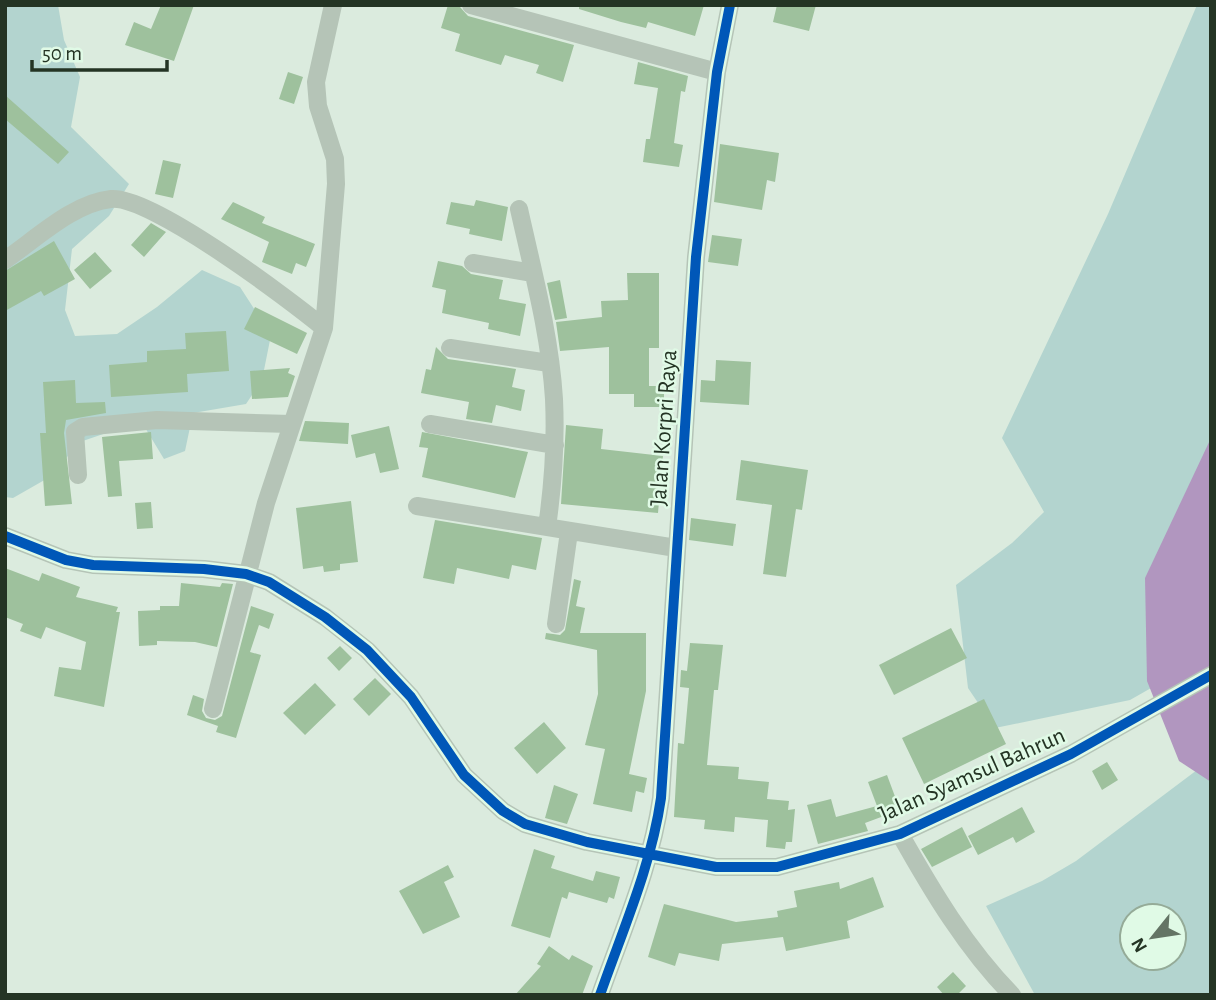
<svg xmlns="http://www.w3.org/2000/svg" width="1216" height="1000" viewBox="0 0 1216 1000" font-family="'Alegreya Sans',sans-serif">
	<rect width="100%" height="100%" fill="#dbebde"/>
	<path fill="#b3d4cf" fill-rule="evenodd" d="M5 5H58L64 40 80 77 71 127 129 184 109 216 72 249 65 310 75 336 117 334 157 307 202 270 240 287 271 335 262 380 246 404 193 413 185 451 164 459 141 421 77 443 55 474 13 498 5 497Z
		M1197 5H1211V654L1130 700 995 728 968 688 956 585 1012 543 1044 512 1002 438 1108 214Z
		M1201 767 1211 776V995H1035L986 906 1042 881 1076 861ZM1132 916H1174V958H1132Z"/>
	<path fill="#b196bf" d="M1211 438V782L1179 761 1147 681 1145 578Z"/>
	<path fill="#9ec19d" d="M161 5H194L174 61 125 45 134 22 151 29Z
		M448 5 460 7 468 16 574 45 563 82 536 73 539 65 505 55 501 65 455 51 460 34 441 28Z
		M579 5H704L695 36 648 22 646 28 621 22 579 9Z
		M777 5H816L809 31 773 22Z
		M638 62 688 76 685 92 681 91 674 143 683 145 679 167 643 162 646 139H650L658 88 634 84Z
		M288 72 303 77 294 104 279 99Z
		M5 95 69 152 58 164 5 119Z
		M720 144 779 153 775 182 767 180 762 210 714 202Z
		M163 160 181 164 173 198 155 194Z
		M476 200 508 207 502 241 469 234 470 229 446 224 451 202 474 206Z
		M233 202 265 217 262 223 315 244 306 267 296 263 292 274 262 262 269 242 221 219Z
		M151 223 166 232 144 257 131 245Z
		M712 235 742 239 738 266 708 262Z
		M54 241 75 279 44 296 41 291 5 311V271Z
		M95 252 112 271 90 289 74 270Z
		M438 261 462 266 471 274 503 280 499 299 526 304 520 336 488 329 489 323 442 313 446 290 432 287Z
		M627 273H659V348H649V386H664V407H634V394H609V347L560 351 556 322 602 317 601 301 628 300Z
		M560 280 567 318 555 320 547 283Z
		M255 307 307 333 297 354 244 329Z
		M226 331 229 371 187 374 188 392 111 397 109 365 147 362V351L186 349 185 333Z
		M436 347 448 359 516 369 512 387 525 390 521 411 496 405 492 423 466 419 469 402 421 393 426 369 431 370Z
		M716 360 751 362 749 405 700 402 701 380 715 381Z
		M290 368 288 373 295 376 288 397 252 399 250 371Z
		M75 380 76 403 105 402 106 413 66 420 64 433 72 504 45 506 40 433H46L43 382Z
		M305 421 349 423 348 444 299 441Z
		M566 425 603 429 601 449 663 456 658 513 561 504Z
		M389 426 399 469 380 473 375 453 356 458 351 435Z
		M151 432 153 459 119 461 122 496 108 497 102 437Z
		M422 432 528 452 515 498 422 477 428 448 419 447Z
		M741 460 808 470 802 510 796 509 786 577 763 574 772 505 736 500Z
		M351 501 358 562 340 564V570L324 572 323 566 303 569 296 508Z
		M151 502 153 528 137 529 135 503Z
		M691 518 736 524 733 546 689 540Z
		M435 520 542 538 536 570 512 565 509 579 457 568 454 584 423 578Z
		M5 568 39 581 42 573 80 587 76 597 118 607 116 612H120L104 707 54 696 59 667 81 670 86 642 46 627 41 639 20 631 23 624 5 617Z
		M574 579 581 581 576 606 585 608 580 633H646V691L629 774 647 778 644 793 636 791 632 812 593 804 605 749 585 745 598 694 597 650 545 639 546 633 560 635 565 630Z
		M181 583 220 587 222 583 233 584 217 647 195 642 157 641V645L139 646 138 611 160 610V606H179Z
		M251 606 274 614 269 629 259 625 250 652 261 655 236 738 216 732 218 726 187 715 193 695 204 699 202 711 206 718 215 720 222 716Z
		M951 628 967 658 894 695 879 665Z
		M690 643 723 645 718 690H714L707 765 739 767 738 779 769 782 767 799 789 801 788 810 795 809 792 842H786L785 849 766 847 768 820 735 817 734 832 704 829 705 820 674 817 678 743 684 744 689 688 680 687 681 670 687 671Z
		M340 646 352 658 339 671 327 658Z
		M375 678 391 694 369 716 353 699Z
		M315 683 336 705 305 735 283 713Z
		M984 699 1006 744 924 784 902 738Z
		M544 722 566 748 537 774 514 748Z
		M1107 762 1118 780 1102 790 1092 771Z
		M887 775 900 810 865 823 868 831 818 844 807 805 831 799 836 817 877 806 868 782Z
		M554 785 578 794 567 824 545 818Z
		M1022 807 1035 832 1016 843 1013 837 978 855 968 836Z
		M962 827 972 847 932 867 921 849Z
		M534 849 555 856 551 868 593 881 596 871 620 877 614 899 609 897 607 903 569 892 567 899 562 897 550 938 511 926Z
		M448 865 454 877 444 882 460 917 423 934 399 891Z
		M873 877 884 907 847 921 850 938 786 951 783 937 722 944 719 961 679 953 675 966 648 957 664 904 736 922 778 917 777 911 797 907 794 891 839 882 840 889Z
		M549 946 569 960 572 955 593 966 582 995H515L541 966 537 964Z
		M953 972 966 986 957 995H944L937 987Z"/>
	<g fill="none" stroke-linecap="round" stroke-linejoin="round">
		<path stroke="#b5c4b7" stroke-width="18" d="M471 5 717 72
			M519 209C533 272 550 335 554 399 556 442 553 485 547 527
			M5 260C36 239 73 203 111 199 151 195 290 300 324 328
			M473 263 533 273
			M450 348 549 363
			M430 424 555 445
			M78 475 75 432 83 427 157 420 291 424
			M417 506 676 548
			M5 536 66 560 93 565 204 569 246 574 269 582 325 617 367 650 411 697 464 775 503 811 525 824 587 842 716 867H777L900 834 1071 754 1211 675
			M556 624 569 532
			M213 709 266 503 324 328 336 184 335 159 318 106 316 82 333 5
			M900 834C932 891 966 948 1012 995
			M600 995C623 929 651 867 661 798L696 257 717 72 730 5"/>
		<defs>
			<path id="cycleway" d="M5 536 66 560 93 565 204 569 246 574 269 582 325 617 367 650 411 697 464 775 503 811 525 824 587 842 716 867H777L900 834 1071 754 1211 675
				M600 995C623 929 651 867 661 798L696 257 717 72 730 5"/>
		</defs>
		<use href="#cycleway" stroke="#e0fae6" stroke-width="15"/>
		<use href="#cycleway" stroke="#0057b8" stroke-width="10"/>
	</g>
	<g text-anchor="middle" dominant-baseline="central" stroke-width="5" stroke-linejoin="round" paint-order="stroke">
		<g font-size="24" fill="#243424" stroke="#e0fae6">
			<text transform="translate(664 428) rotate(-86)">Jalan Korpri Raya</text>
			<text transform="translate(972 775) rotate(-24)">Jalan Syamsul Bahrun</text>
		</g>
	</g>
	<rect width="1216" height="1000" fill="none" stroke="#243424" stroke-width="14"/>
	<g transform="translate(1153 937) rotate(240)"><circle r="33" fill="#e0fae6" stroke="#95ab98" stroke-width="2"/>
	<path d="M0-5L12 26L0 18L-12 26Z" fill="#647465"/>
	<text y="-10" font-size="19" font-weight="bold" text-anchor="middle" fill="#243424">N</text>
	</g>
	<path d="M32 60v10h135v-10" fill="none" stroke="#243424" stroke-width="3.5"/>
	<text x="42" y="60" font-size="21" fill="#243424" stroke="#e0fae6" stroke-width="5" paint-order="stroke">50 m</text>
</svg>
